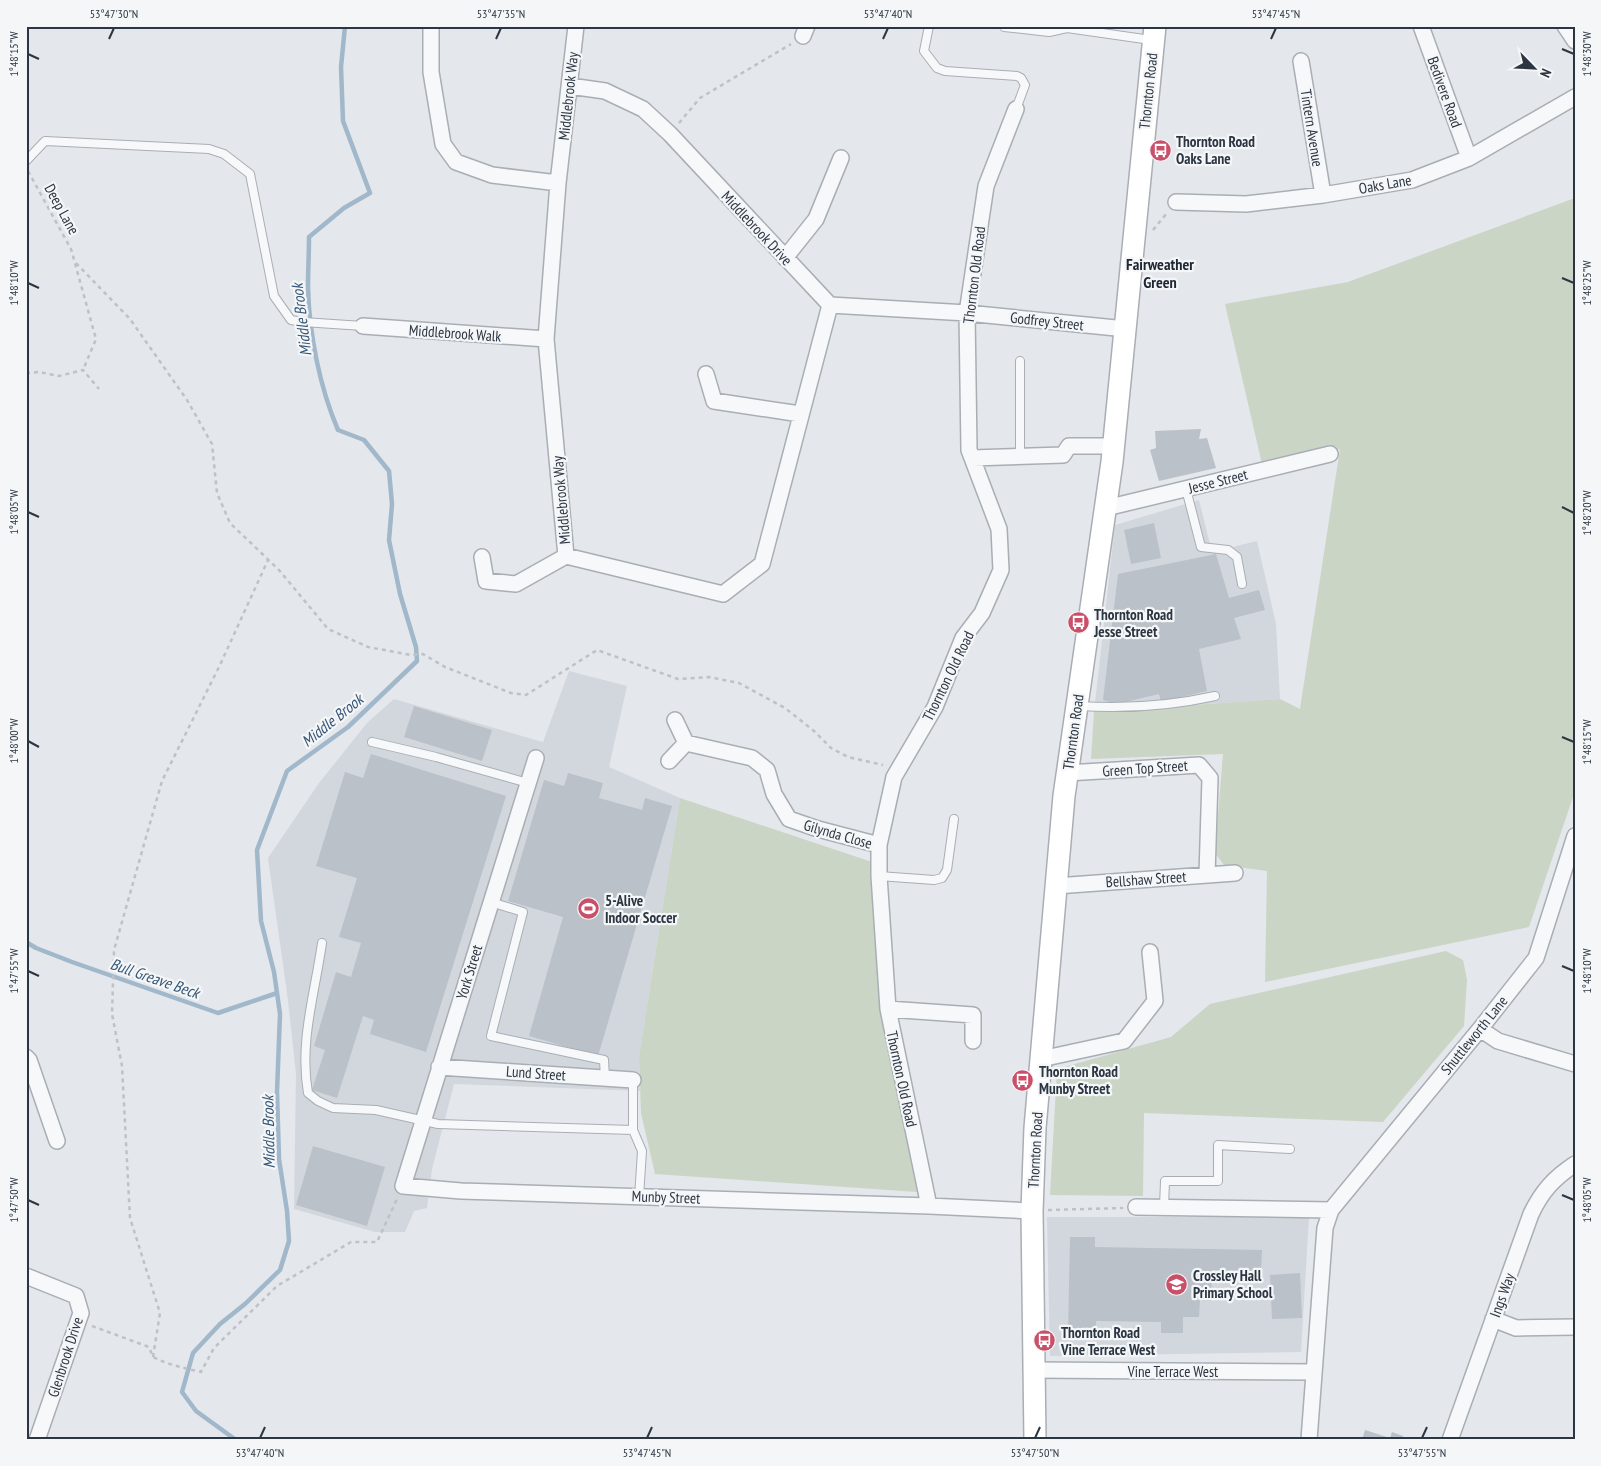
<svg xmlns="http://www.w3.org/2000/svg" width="1601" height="1466" viewBox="0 0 1601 1466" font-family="'PT Sans Narrow',sans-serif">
	<rect width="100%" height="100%" fill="#e4e7eb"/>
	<path fill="#d2d7dd" d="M1199 500 1212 552 1257 541 1276 624 1280 699 1094 712 1115 525Z
		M569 671 627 686 609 767 680 798 639 1057 640 1091 454 1084 432 1169 427 1208 414 1211 405 1232H375L294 1209 296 1074 288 1000 268 858 319 783 367 723 394 699 543 742Z
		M1047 1217H1309L1301 1352 1050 1356Z"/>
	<path fill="#cad5c5" d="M1575 198V791L1529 927 1265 982 1267 871 1224 865 1215 853 1223 754 1091 759 1094 712 1280 699 1300 709 1340 449 1262 464 1225 304 1348 282Z
		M680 798 872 862 879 1000 917 1192 655 1174 641 1113 639 1057Z
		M1446 951 1463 960 1467 980 1464 1026 1383 1122 1144 1113 1143 1196 1050 1195 1057 1069 1171 1037 1210 1004Z"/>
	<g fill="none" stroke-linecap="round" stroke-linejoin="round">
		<path stroke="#a1b7ca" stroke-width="4.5" d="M26 942 36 948 72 962 218 1013 277 993
			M236 1440 196 1411 182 1392 193 1353 220 1324 245 1304 280 1270 289 1241 287 1211 279 1159 277 1092 280 1014 274 972 261 921 257 850 287 771 348 727 417 661 416 647 400 594 389 540 392 504 389 471 364 440 338 430C320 388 309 334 308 287 308 271 309 254 309 237L344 208 370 193 343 121 341 67 345 26"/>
	</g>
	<path fill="#bbc1c8" d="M1201 429 1199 439 1207 438 1216 468 1159 481 1150 450 1156 448 1155 431Z
		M1154 523 1161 558 1131 564 1124 530Z
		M1216 554 1229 598 1259 590 1265 610 1234 618 1241 639 1199 649 1207 691 1161 702 1159 694 1117 704 1103 700 1118 574Z
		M414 706 492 730 482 761 404 737Z
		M371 754 506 796 426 1052 370 1034 374 1020 363 1016 337 1098 312 1090 325 1050 314 1046 336 972 351 977 361 943 339 937 357 878 316 866 345 772 363 778Z
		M568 773 603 783 599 798 642 810 645 798 672 806 598 1056 529 1036 563 917 508 901 544 780 564 786Z
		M313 1146 385 1167 367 1226 296 1205Z
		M1070 1237H1095V1247L1262 1250 1261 1271 1212 1270 1211 1301 1200 1300 1199 1317H1183V1333H1161V1322L1096 1321V1336H1068Z
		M1300 1273 1302 1318 1272 1319 1270 1275Z
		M1365 1430 1390 1438 1392 1432 1403 1436 1402 1440H1362Z"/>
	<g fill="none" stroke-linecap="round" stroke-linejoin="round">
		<defs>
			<path id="lane" d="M929 26 924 51 937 68 945 71 1017 76 1021 78 1025 85 1016 109
				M1004 27 1049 32 1067 28 1151 40
				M26 161 45 141 209 149 224 154 250 174 274 296 291 320 303 322 363 326
				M1020 457V361
				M1186 489 1201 547 1228 550 1237 557 1242 584
				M1079 706C1125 709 1170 706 1215 696
				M372 742 436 757 528 783
				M879 876 934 880 942 878 947 870 954 819
				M491 902 523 912 491 1036 604 1060 605 1078
				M322 943C315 993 299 1042 308 1093L318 1101 333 1108 376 1110 438 1124 633 1130
				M633 1080V1130L642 1151 639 1197
				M1164 1207 1165 1181H1218V1145L1290 1149"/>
			<path id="street" d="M431 26V72L443 144 456 162 492 175 558 183
				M576 26 558 183 546 339 566 556 723 594 762 564 830 305
				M1421 26 1469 158
				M1565 26 1575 41
				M803 36 807 26
				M1301 61 1323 195
				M570 86 605 91 643 109 670 134 830 305 967 313 1126 329
				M1016 109 986 186 967 313 969 450 999 529 1001 570 982 613 963 638 935 707 894 777 879 845V876L888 1009 929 1206 1032 1211
				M1176 202 1246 204 1323 195 1412 180 1469 158 1575 97
				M785 258 816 219 841 158
				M363 326 546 339
				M706 374 714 401 800 414
				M972 458 1063 455 1069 446H1113
				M1106 508 1330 454
				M482 557 486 581 516 584 566 556
				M675 720 686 743
				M536 758 403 1186 461 1191 929 1206
				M669 761 686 743 752 758 767 770 774 794 789 819 818 829 879 845
				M1067 773 1199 765 1210 778 1207 875
				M1056 886 1235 873
				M888 1009 973 1015V1041
				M1480 1029 1498 1041 1575 1064
				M26 1057 29 1060 57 1141
				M1041 1059 1124 1041 1155 1001 1150 952
				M439 1067 633 1080
				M1136 1207 1331 1210 1480 1029 1536 958 1575 836
				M26 1276 76 1296 81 1313 37 1440
				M1493 1319 1516 1328 1575 1327
				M1033 1370 1313 1372
				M1309 1440 1325 1228 1331 1210
				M1450 1440 1531 1214C1542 1191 1554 1178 1575 1164"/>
			<path id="secondary" d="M1035 1440 1032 1211 1035 1128 1064 796 1112 462 1155 26"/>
		</defs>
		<use href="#lane" stroke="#a9aeb5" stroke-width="10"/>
		<use href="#street" stroke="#a9aeb5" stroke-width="18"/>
		<use href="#secondary" stroke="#a9aeb5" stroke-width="24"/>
		<path stroke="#bec2c7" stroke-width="2.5" stroke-dasharray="4 4" stroke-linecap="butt" d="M679 123 700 98 791 44
			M28 171 71 249 96 339 83 370
			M1153 230 1167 213
			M76 263 130 319 187 400 212 444 217 493 230 523 279 570 328 629 368 647 411 655 423 654 445 667 511 693 526 695 597 650 678 679 709 677 739 683 785 708 814 731 831 748 848 757 883 765
			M26 373 39 372 59 376 83 370 99 389
			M1048 1210 1123 1208
			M92 1326 149 1347 153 1357C169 1365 184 1368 201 1372L214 1348 277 1286 351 1242H377L397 1199
			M153 1357 160 1313 130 1218 122 1066 112 1014 114 950 162 781 220 665 268 560"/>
		<use href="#lane" stroke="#f7f8fa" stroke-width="8"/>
		<use href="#street" stroke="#f7f8fa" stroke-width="15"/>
		<use href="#secondary" stroke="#fff" stroke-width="21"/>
	</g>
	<path fill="none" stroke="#2c3643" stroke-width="2" d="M109 39 114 28M496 39 501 28M883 39 888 28M1271 39 1276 28M1562 49 1574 54M28 54 39 59M1562 278 1574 283M28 283 39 288M1562 507 1574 513M28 512 39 517M1562 737 1574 742M28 741 39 747M1562 966 1574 971M28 971 39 976M1562 1195 1574 1200M28 1200 39 1205M260 1438 265 1427M647 1438 652 1427M1035 1438 1040 1427M1422 1438 1427 1427"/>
	<defs>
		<symbol id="bus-disc" viewBox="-11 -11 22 22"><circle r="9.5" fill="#ca4f69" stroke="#f4f6f8"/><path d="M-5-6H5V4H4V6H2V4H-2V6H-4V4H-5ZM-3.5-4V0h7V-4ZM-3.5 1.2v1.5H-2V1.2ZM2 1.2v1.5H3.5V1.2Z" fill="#fff"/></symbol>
		<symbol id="stadium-disc" viewBox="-11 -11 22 22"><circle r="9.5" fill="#ca4f69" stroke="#f4f6f8"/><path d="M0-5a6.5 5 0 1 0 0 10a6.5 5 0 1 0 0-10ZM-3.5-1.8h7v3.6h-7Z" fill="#fff"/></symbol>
		<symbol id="school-disc" viewBox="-11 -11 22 22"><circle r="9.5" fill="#ca4f69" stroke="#f4f6f8"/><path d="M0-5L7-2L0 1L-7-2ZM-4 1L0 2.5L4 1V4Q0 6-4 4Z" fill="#fff"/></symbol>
	</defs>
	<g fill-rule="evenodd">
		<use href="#bus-disc" x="1148" y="138" width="25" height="25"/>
		<use href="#bus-disc" x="1066" y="610" width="25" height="25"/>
		<use href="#stadium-disc" x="576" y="896" width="25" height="25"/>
		<use href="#bus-disc" x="1010" y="1068" width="25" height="25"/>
		<use href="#school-disc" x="1164" y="1272" width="25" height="25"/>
		<use href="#bus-disc" x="1032" y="1328" width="25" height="25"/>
	</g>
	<g text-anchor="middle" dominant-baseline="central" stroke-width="4.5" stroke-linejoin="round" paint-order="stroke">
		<g font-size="15" fill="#2c3643" stroke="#f4f6f8">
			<text transform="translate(1148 91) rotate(-84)">Thornton Road</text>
			<text transform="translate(1445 92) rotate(70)">Bedivere Road</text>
			<text transform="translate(568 96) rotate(-84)">Middlebrook Way</text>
			<text transform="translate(1312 128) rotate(81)">Tintern Avenue</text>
			<text transform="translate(1385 184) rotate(-10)">Oaks Lane</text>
			<text transform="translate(62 209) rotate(61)">Deep Lane</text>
			<text transform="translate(757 228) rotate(47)">Middlebrook Drive</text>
			<text transform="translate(974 275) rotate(-83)">Thornton Old Road</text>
			<text transform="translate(1047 321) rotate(6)">Godfrey Street</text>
			<text transform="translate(455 333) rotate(4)">Middlebrook Walk</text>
			<text transform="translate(1218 481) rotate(-14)">Jesse Street</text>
			<text transform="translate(561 500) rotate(-95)">Middlebrook Way</text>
			<text transform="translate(948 676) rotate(-64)">Thornton Old Road</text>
			<text transform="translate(1073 732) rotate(-82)">Thornton Road</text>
			<text transform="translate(1145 768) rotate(-4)">Green Top Street</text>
			<text transform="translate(838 834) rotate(16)">Gilynda Close</text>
			<text transform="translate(1146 879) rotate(-4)">Bellshaw Street</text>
			<text transform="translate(469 972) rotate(-73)">York Street</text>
			<text transform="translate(1474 1035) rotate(-51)">Shuttleworth Lane</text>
			<text transform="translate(536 1073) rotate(4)">Lund Street</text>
			<text transform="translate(902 1079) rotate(78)">Thornton Old Road</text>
			<text transform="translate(1035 1150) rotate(-87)">Thornton Road</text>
			<text transform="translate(666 1197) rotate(2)">Munby Street</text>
			<text transform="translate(1502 1295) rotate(-70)">Ings Way</text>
			<text transform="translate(65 1357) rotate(-72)">Glenbrook Drive</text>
			<text x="1173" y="1371">Vine Terrace West</text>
		</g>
		<g font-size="15" font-weight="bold" fill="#2c3643" stroke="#f4f6f8" text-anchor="start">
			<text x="1176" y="141">Thornton Road<tspan x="1176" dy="17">Oaks Lane</tspan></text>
			<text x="1094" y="614">Thornton Road<tspan x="1094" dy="17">Jesse Street</tspan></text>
			<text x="605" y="900">5-Alive<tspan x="605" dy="17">Indoor Soccer</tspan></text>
			<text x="1039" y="1071">Thornton Road<tspan x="1039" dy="17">Munby Street</tspan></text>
			<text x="1193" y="1275">Crossley Hall<tspan x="1193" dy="17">Primary School</tspan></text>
			<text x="1061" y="1332">Thornton Road<tspan x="1061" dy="17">Vine Terrace West</tspan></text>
		</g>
		<g font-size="16" font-weight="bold" fill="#1e2734" stroke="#f4f6f8">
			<text x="1160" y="264">Fairweather<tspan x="1160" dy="18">Green</tspan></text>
		</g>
		<g font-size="16" font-style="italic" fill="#375776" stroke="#f4f6f8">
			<text transform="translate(301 320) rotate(-97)">Middle Brook</text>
			<text transform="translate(332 720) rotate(-39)">Middle Brook</text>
			<text transform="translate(155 978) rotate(19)">Bull Greave Beck</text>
			<text transform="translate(268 1132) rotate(-91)">Middle Brook</text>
		</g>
	</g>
	<rect width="1601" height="1466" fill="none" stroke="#f4f6f8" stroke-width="55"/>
	<g transform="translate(1534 68) rotate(114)" stroke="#f4f6f8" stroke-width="4" paint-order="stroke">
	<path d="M0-4L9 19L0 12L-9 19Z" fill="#2c3643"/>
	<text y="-8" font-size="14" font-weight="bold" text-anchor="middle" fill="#2c3643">N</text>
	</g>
	<rect x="28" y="28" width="1546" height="1410" fill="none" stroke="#2c3643" stroke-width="2"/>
	<g font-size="12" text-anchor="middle" fill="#2c3643">
		<text x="114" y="18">53°47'30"N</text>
		<text x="501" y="18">53°47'35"N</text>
		<text x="888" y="18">53°47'40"N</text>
		<text x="1276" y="18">53°47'45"N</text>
		<text transform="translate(14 54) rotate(-90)" y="4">1°48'15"W</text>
		<text transform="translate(1587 54) rotate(-90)" y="4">1°48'30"W</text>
		<text transform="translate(14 283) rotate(-90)" y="4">1°48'10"W</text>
		<text transform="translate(1587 283) rotate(-90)" y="4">1°48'25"W</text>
		<text transform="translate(14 512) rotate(-90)" y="4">1°48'05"W</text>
		<text transform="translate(1587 513) rotate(-90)" y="4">1°48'20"W</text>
		<text transform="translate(14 741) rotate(-90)" y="4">1°48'00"W</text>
		<text transform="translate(1587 742) rotate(-90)" y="4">1°48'15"W</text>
		<text transform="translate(14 971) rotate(-90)" y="4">1°47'55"W</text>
		<text transform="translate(1587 971) rotate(-90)" y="4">1°48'10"W</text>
		<text transform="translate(14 1200) rotate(-90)" y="4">1°47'50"W</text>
		<text transform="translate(1587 1200) rotate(-90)" y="4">1°48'05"W</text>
		<text x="260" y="1457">53°47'40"N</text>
		<text x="647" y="1457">53°47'45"N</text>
		<text x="1035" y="1457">53°47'50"N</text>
		<text x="1422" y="1457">53°47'55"N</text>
	</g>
</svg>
